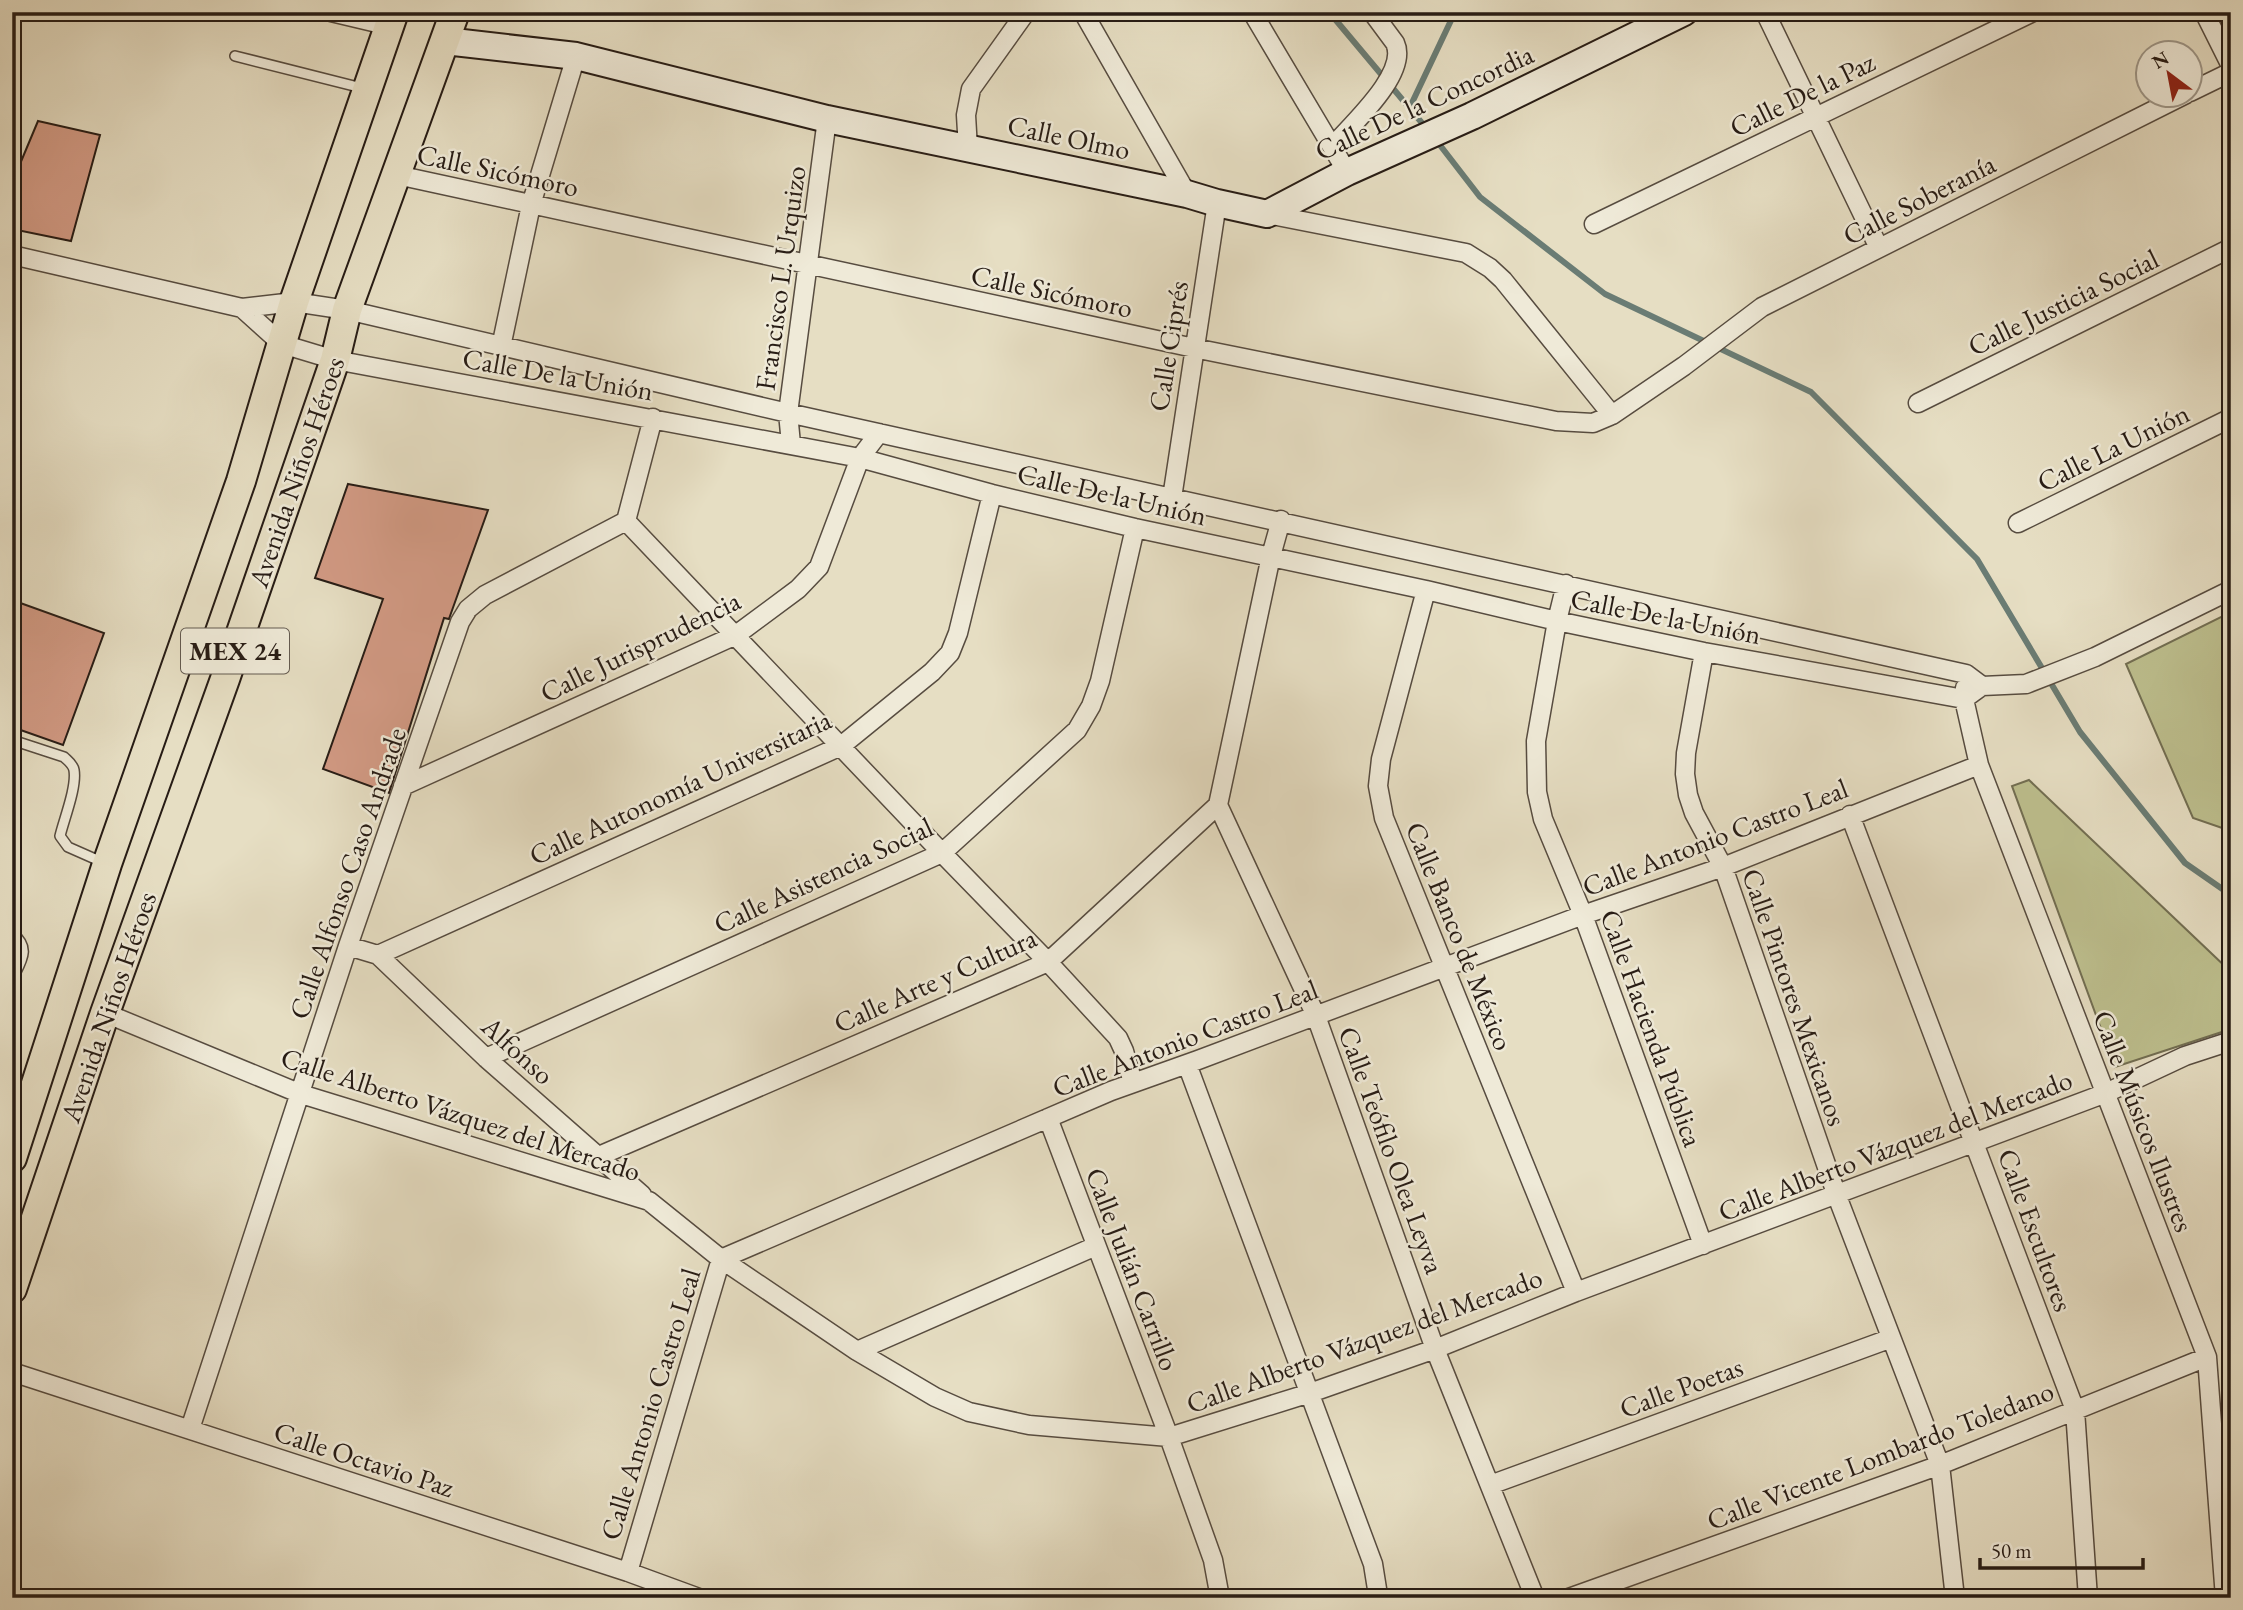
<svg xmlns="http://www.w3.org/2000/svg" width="2243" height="1610" viewBox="0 0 2243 1610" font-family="'EB Garamond',serif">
	<rect width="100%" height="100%" fill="#e6dec3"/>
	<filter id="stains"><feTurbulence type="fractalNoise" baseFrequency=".00286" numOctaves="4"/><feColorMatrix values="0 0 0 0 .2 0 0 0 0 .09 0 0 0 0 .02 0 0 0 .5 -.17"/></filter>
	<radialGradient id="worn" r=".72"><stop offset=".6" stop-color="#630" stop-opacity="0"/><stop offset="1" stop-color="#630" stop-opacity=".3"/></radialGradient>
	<path fill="#bdbf8e" stroke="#726e52" stroke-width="2" d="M2231 612V831L2193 818 2126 664Z
		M2029 780 2231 972V1029L2115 1067 2012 786Z"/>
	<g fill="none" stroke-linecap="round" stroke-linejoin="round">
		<path stroke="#6a7c74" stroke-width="6" d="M725 12 805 17 837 12
			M1329 12 1427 129
			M1410 107 1455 12
			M1436 140 1480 197 1605 294 1811 392 1977 559 2080 732 2185 863 2231 895"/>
	</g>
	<path fill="#d29a84" stroke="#271c15" stroke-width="2" d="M38 121 100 135 71 241 12 229V183Z
		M348 484 488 510 450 616 449 619 444 618 389 793 323 769 383 599 315 578Z
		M12 600 104 633 63 745 12 727Z"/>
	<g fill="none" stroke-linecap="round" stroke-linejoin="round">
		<defs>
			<path id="lane" d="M235 56 362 88
				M12 740 64 757C68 761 73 764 74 770 77 787 64 819 60 836L68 847 102 862
				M12 933C32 948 21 961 12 980"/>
			<path id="street" d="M331 12 390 26
				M1083 12 1187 194
				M1252 12 1347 172
				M1765 12 1879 248
				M2204 12 2231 66
				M2190 92 2231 72
				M1333 146C1352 124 1409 73 1395 43L1372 12
				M968 149 966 115 971 89 1026 12
				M397 175 1194 348 1556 421 1593 423 1612 415 1684 366 1762 307 2186 94
				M1267 214 1466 253 1490 268 1503 280 1612 415
				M1594 224 2033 12
				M12 255 242 308 294 302 347 310 788 413 1966 674 1982 686
				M242 308 282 344 335 360 860 458 992 494 1135 528 1426 590 1557 621 1704 652 1964 699 1982 686 2026 684 2095 657 2231 590
				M501 347 531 205 576 56
				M1918 403 2231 248
				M791 444 788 413 827 119
				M1172 498 1217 203
				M626 521 942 853 1048 962 1118 1038 1124 1051 1133 1083
				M2018 523 2231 418
				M1566 584 1557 621 1536 741 1537 792 1543 819 1583 915 1703 1245
				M1426 590 1381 759 1378 786 1384 818 1576 1292
				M1704 652 1686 753 1685 774 1688 795 1694 813 1723 867 1837 1196 1940 1465 1955 1598
				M1965 688 1964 699 1979 765 2207 1357 2225 1598
				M403 786 736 635 798 589 819 567 860 458 879 433
				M1218 805 1316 1016 1435 1349 1535 1598
				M1850 815 2075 1410 2088 1598
				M348 946 378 955 486 1058 642 1195
				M378 955 841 746 932 672 950 653 958 633 992 494
				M105 1013 301 1094 649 1201 721 1259 857 1351 935 1397 969 1412 1029 1425 1169 1437 1310 1393 1435 1349 1576 1292 2106 1093 2185 1056 2231 1041
				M486 1058 942 853 1077 730 1091 706 1100 681 1135 528
				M1187 1064 1373 1564 1377 1589 1376 1598
				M1048 1118 1169 1437 1213 1560 1220 1598
				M599 1156 1048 962 1218 805 1271 556 1281 520
				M857 1351 1096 1246
				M12 1372 628 1572 699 1598
				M190 1429 348 946 460 622 468 609 485 595 626 521 653 418
				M1490 1485 1889 1339
				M628 1572 721 1259 1111 1091 1198 1060 1583 915 1723 867 1979 765
				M1569 1598 1940 1465 2207 1357"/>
			<path id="secondary" d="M445 41 576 56 827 119 1187 194 1217 203 1267 214 1347 172 1472 116 1684 12"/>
			<path id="primary" d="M12 1158 107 864 241 481 294 302 394 12
				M12 1289 105 1013 225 679 335 360 347 310 455 12"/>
		</defs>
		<use href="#lane" stroke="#574c40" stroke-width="12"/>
		<use href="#street" stroke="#574c40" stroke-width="21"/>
		<use href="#secondary" stroke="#271c15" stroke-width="30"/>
		<use href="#primary" stroke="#271c15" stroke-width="32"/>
		<use href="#lane" stroke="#efead8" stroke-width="9"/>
		<use href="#street" stroke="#efead8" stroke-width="18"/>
		<use href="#secondary" stroke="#efead8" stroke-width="26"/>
		<use href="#primary" stroke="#e6dec3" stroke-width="28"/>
	</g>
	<g text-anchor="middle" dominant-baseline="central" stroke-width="5" stroke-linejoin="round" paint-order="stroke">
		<rect fill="#efead8" stroke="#635a50" stroke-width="2" x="181" y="628.5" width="108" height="45" rx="5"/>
		<g font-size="26" font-weight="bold" fill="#271c15">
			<text x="235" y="651">MEX 24</text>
		</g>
		<g font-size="28" fill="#271c15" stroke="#efead8">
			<text transform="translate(1802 94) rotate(-26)">Calle De la Paz</text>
			<text transform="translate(1424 102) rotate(-25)">Calle De la Concordia</text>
			<text transform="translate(1069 137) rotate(12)">Calle Olmo</text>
			<text transform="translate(498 170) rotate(12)">Calle Sicómoro</text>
			<text transform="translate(1919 199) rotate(-27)">Calle Soberanía</text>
			<text transform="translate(780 278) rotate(-82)">Francisco L. Urquizo</text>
			<text transform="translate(1052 291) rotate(12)">Calle Sicómoro</text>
			<text transform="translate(2063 302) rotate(-26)">Calle Justicia Social</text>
			<text transform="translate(1168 346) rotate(-81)">Calle Ciprés</text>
			<text transform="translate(558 374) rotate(10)">Calle De la Unión</text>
			<text transform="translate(2113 447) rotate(-26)">Calle La Unión</text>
			<text transform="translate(296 472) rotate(-71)">Avenida Niños Héroes</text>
			<text transform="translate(1112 494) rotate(13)">Calle De la Unión</text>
			<text transform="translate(1666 616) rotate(11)">Calle De la Unión</text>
			<text transform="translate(640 646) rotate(-26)">Calle Jurisprudencia</text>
			<text transform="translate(680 787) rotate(-25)">Calle Autonomía Universitaria</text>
			<text transform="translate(1715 837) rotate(-21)">Calle Antonio Castro Leal</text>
			<text transform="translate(347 873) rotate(-71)">Calle Alfonso Caso Andrade</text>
			<text transform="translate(823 875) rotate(-25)">Calle Asistencia Social</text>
			<text transform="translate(1460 936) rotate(68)">Calle Banco de México</text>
			<text transform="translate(935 980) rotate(-24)">Calle Arte y Cultura</text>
			<text transform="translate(1795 997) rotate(71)">Calle Pintores Mexicanos</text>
			<text transform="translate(108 1007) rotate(-71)">Avenida Niños Héroes</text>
			<text transform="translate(1652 1028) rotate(70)">Calle Hacienda Pública</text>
			<text transform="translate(1185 1038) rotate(-21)">Calle Antonio Castro Leal</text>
			<text transform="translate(518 1050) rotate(42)">Alfonso</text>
			<text transform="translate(461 1114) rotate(18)">Calle Alberto Vázquez del Mercado</text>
			<text transform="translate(2144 1121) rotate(69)">Calle Músicos Ilustres</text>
			<text transform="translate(1895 1145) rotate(-21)">Calle Alberto Vázquez del Mercado</text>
			<text transform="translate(1392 1150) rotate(70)">Calle Teófilo Olea Leyva</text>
			<text transform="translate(2036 1230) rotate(70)">Calle Escultores</text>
			<text transform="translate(1133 1269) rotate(69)">Calle Julián Carrillo</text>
			<text transform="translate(1364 1340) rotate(-20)">Calle Alberto Vázquez del Mercado</text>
			<text transform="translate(1681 1387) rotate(-20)">Calle Poetas</text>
			<text transform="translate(650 1404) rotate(-73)">Calle Antonio Castro Leal</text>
			<text transform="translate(1880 1455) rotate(-21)">Calle Vicente Lombardo Toledano</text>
			<text transform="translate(364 1459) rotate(18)">Calle Octavio Paz</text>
		</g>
	</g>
	<rect width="2243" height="1610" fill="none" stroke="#e6dec3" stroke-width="42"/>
	<rect x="14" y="14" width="2215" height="1582" fill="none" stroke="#271c15" stroke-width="3.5"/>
	<rect x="21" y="21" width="2201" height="1568" fill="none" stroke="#271c15" stroke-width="2"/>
	<g transform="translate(2169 74) rotate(328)"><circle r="33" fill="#efead8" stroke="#9f988a" stroke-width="2"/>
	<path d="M0-5L12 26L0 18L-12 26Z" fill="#8f2418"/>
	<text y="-10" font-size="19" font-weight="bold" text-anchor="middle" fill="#271c15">N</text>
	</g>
	<path d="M1980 1558v10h163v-10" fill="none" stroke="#271c15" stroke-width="3.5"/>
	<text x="1991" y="1558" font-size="21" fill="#271c15" stroke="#efead8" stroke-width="5" paint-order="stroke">50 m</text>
	<rect width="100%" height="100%" filter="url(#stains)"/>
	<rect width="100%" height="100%" fill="url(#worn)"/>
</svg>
